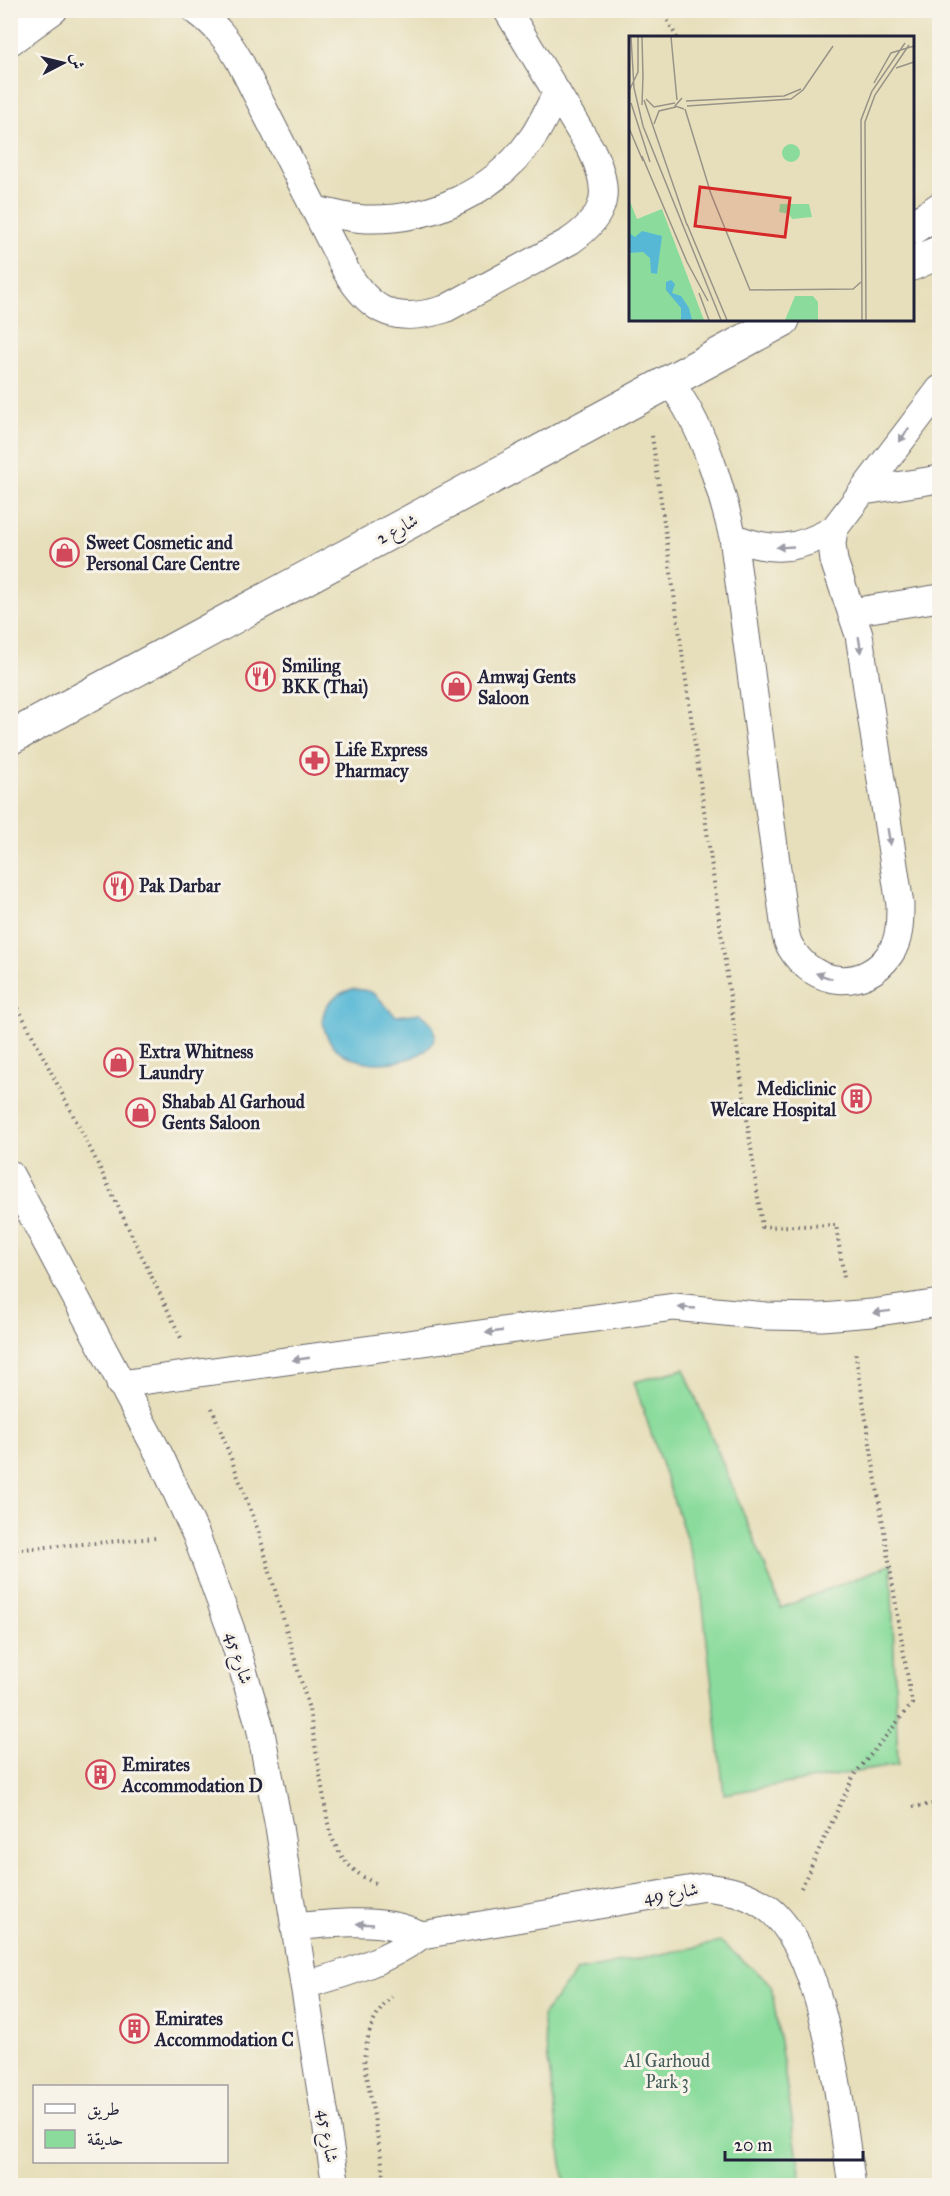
<svg xmlns="http://www.w3.org/2000/svg" width="950" height="2196" viewBox="0 0 950 2196" font-family="'IM FELL Great Primer',Amiri,serif">
	<rect width="100%" height="100%" fill="#f7f3e8"/>
	<filter id="ink" filterUnits="userSpaceOnUse"><feTurbulence type="fractalNoise" baseFrequency=".0167" numOctaves="2"/><feDisplacementMap in="SourceGraphic" scale="12" xChannelSelector="R" yChannelSelector="G"/><feConvolveMatrix kernelMatrix="1 2 1 2 8 2 1 2 1" color-interpolation-filters="sRGB"/></filter>
	<filter id="wash" filterUnits="userSpaceOnUse"><feTurbulence type="fractalNoise" baseFrequency=".008" numOctaves="4" result="noise"/><feDisplacementMap in="SourceGraphic" scale="24" xChannelSelector="R" yChannelSelector="G"/><feGaussianBlur stdDeviation="1.35" result="paint"/><feColorMatrix in="noise" values="0 0 0 0 0 0 0 0 0 0 0 0 0 0 0 0 0 1.4 0 .05"/><feComposite in="paint" operator="in"/></filter>
	<g filter="url(#wash)">
		<rect width="100%" height="100%" fill="#e7dfbb"/>
		<path fill="#8bdc9c" stroke="#567f6c" stroke-width="1.5" d="M684 1369 765 1566 781 1608 891 1564 898 1765 724 1794 700 1579 634 1382Z
			M721 1942 771 1984 802 2185H565L542 2016 577 1971Z"/>
		<path fill="#56b8d5" stroke="#3c6d88" stroke-width="1.5" d="M352 989C382 990 376 1000 396 1016L420 1013C482 1057 330 1095 323 1021 322 1003 337 994 352 989Z"/>
	</g>
	<g filter="url(#ink)">
		<g fill="none" stroke-linecap="round" stroke-linejoin="round">
			<defs>
				<path id="service" d="M195 10C215 24 227 39 239 60L346 271C372 314 397 324 445 309L570 241C608 215 611 191 592 151L507 10
					M10 14 25 10
					M10 42 54 10
					M316 210C332 213 349 219 366 219 431 221 495 192 533 137 542 124 549 107 557 92
					M669 381C704 427 719 482 733 537L784 922C785 930 786 941 791 948 813 986 864 992 890 954 900 940 900 921 900 905L859 635 834 561 832 544 834 529 940 389
					M864 491 940 479
					M733 537C772 553 798 550 834 529
					M851 612 940 598
					M10 1174 161 1458 196 1535 231 1630 260 1727 279 1827 336 2186
					M120 1384 674 1307 766 1316 822 1317 872 1313 940 1303
					M294 1927C325 1924 369 1919 399 1927 407 1929 414 1932 422 1935
					M304 1985C346 1974 386 1961 422 1935L705 1887C729 1890 743 1892 765 1906 826 1947 841 2115 852 2186"/>
				<path id="tertiary" d="M912 228 940 209
					M912 264 940 252
					M10 738 783 320"/>
			</defs>
			<use href="#service" stroke="#676468" stroke-width="29"/>
			<use href="#tertiary" stroke="#676468" stroke-width="35"/>
			<path stroke="#676468" stroke-width="4" stroke-dasharray="1.5 4.5" stroke-linecap="butt" d="M662 10 677 38
				M652 436 762 1227 836 1225 844 1278
				M10 992 93 1154 181 1338
				M212 1408 258 1530 309 1709 329 1829C337 1854 350 1872 375 1883
				M10 1550 156 1538
				M913 1807 940 1803
				M801 1888 854 1775 912 1704 855 1351
				M386 2186 364 2059C367 2035 373 2014 392 1997"/>
			<use href="#service" stroke="#fff" stroke-width="27"/>
			<use href="#tertiary" stroke="#fff" stroke-width="33"/>
		</g>
		<defs><path id="oneway-solid" d="M-6-.8H1V-3.2L6.5 0L1 3.2V.8H-6Z" transform="scale(1.5)"/></defs>
		<g fill="#9c9ca7">
			<use href="#oneway-solid" transform="translate(904 435) rotate(125)"/>
			<use href="#oneway-solid" transform="translate(785 547) rotate(177)"/>
			<use href="#oneway-solid" transform="translate(860 645) rotate(81)"/>
			<use href="#oneway-solid" transform="translate(889 837) rotate(81)"/>
			<use href="#oneway-solid" transform="translate(824 976) rotate(-161)"/>
			<use href="#oneway-solid" transform="translate(687 1308) rotate(-177)"/>
			<use href="#oneway-solid" transform="translate(882 1312) rotate(173)"/>
			<use href="#oneway-solid" transform="translate(494 1332) rotate(172)"/>
			<use href="#oneway-solid" transform="translate(301 1359) rotate(172)"/>
			<use href="#oneway-solid" transform="translate(365 1924) rotate(-177)"/>
		</g>
	</g>
	<defs>
		<symbol id="shop-ring" viewBox="-11 -11 22 22"><circle r="9.5" fill="#f7f3e8" stroke="#d1495b" stroke-width="1.5"/><path d="M-5-2.5h2.3a2.7 3.5 0 0 1 5.4 0H5L5.5 6h-11ZM-1.5-2.5h3a1.5 2.3 0 0 0-3 0Z" fill="#d1495b"/></symbol>
		<symbol id="restaurant-ring" viewBox="-11 -11 22 22"><circle r="9.5" fill="#f7f3e8" stroke="#d1495b" stroke-width="1.5"/><path d="M-5-6h1v4h1v-4h1v4h1v-4h1v5L-1.5 .5V6h-2V.5L-5-1ZM5-6V6H3V1.5H1.5Q1.5-4 5-6Z" fill="#d1495b"/></symbol>
		<symbol id="pharmacy-ring" viewBox="-11 -11 22 22"><circle r="9.5" fill="#f7f3e8" stroke="#d1495b" stroke-width="1.5"/><path d="M-2-6h4v4h4v4h-4v4h-4v-4h-4v-4h4Z" fill="#d1495b"/></symbol>
		<symbol id="building-ring" viewBox="-11 -11 22 22"><circle r="9.5" fill="#f7f3e8" stroke="#d1495b" stroke-width="1.5"/><path d="M-4-6H4V6H1V3H-1V6H-4ZM-2.5-4.3h1.7v1.8h-1.7ZM.8-4.3h1.7v1.8H.8ZM-2.5-1h1.7V.8h-1.7ZM.8-1h1.7V.8H.8Z" fill="#d1495b"/></symbol>
	</defs>
	<g fill-rule="evenodd">
		<use href="#shop-ring" x="48" y="536" width="33" height="33"/>
		<use href="#restaurant-ring" x="244" y="660" width="33" height="33"/>
		<use href="#shop-ring" x="440" y="670" width="33" height="33"/>
		<use href="#pharmacy-ring" x="298" y="744" width="33" height="33"/>
		<use href="#restaurant-ring" x="102" y="870" width="33" height="33"/>
		<use href="#shop-ring" x="102" y="1046" width="33" height="33"/>
		<use href="#building-ring" x="840" y="1082" width="33" height="33"/>
		<use href="#shop-ring" x="124" y="1096" width="33" height="33"/>
		<use href="#building-ring" x="84" y="1758" width="33" height="33"/>
		<use href="#building-ring" x="118" y="2012" width="33" height="33"/>
	</g>
	<g text-anchor="middle" dominant-baseline="central" stroke-width="6" stroke-linejoin="round" paint-order="stroke">
		<g font-size="18" fill="#22223b" stroke="#f7f3e8">
			<text transform="translate(397 529) rotate(-28)">شارع 2</text>
			<text transform="translate(239 1658) rotate(73)">شارع 45</text>
			<text transform="translate(671 1893) rotate(-9)">شارع 49</text>
			<text transform="translate(328 2136) rotate(81)">شارع 45</text>
		</g>
		<g font-size="18" font-weight="bold" fill="#22223b" stroke="#f7f3e8" text-anchor="start">
			<text x="86" y="543">Sweet Cosmetic and<tspan x="86" dy="21">Personal Care Centre</tspan></text>
			<text x="282" y="666">Smiling<tspan x="282" dy="21">BKK (Thai)</tspan></text>
			<text x="478" y="677">Amwaj Gents<tspan x="478" dy="21">Saloon</tspan></text>
			<text x="335" y="750">Life Express<tspan x="335" dy="21">Pharmacy</tspan></text>
			<text x="139" y="886">Pak Darbar</text>
			<text x="139" y="1052">Extra Whitness<tspan x="139" dy="21">Laundry</tspan></text>
			<text x="836" y="1089" text-anchor="end">Mediclinic<tspan x="836" dy="21">Welcare Hospital</tspan></text>
			<text x="162" y="1102">Shabab Al Garhoud<tspan x="162" dy="21">Gents Saloon</tspan></text>
			<text x="122" y="1765">Emirates<tspan x="122" dy="21">Accommodation D</tspan></text>
			<text x="155" y="2019">Emirates<tspan x="155" dy="21">Accommodation C</tspan></text>
		</g>
		<g font-size="18" fill="#425a58" stroke="#f7f3e8">
			<text x="667" y="2061">Al Garhoud<tspan x="667" dy="21">Park 3</tspan></text>
		</g>
	</g>
	<g transform="translate(629 36)">
		<rect width="285" height="285" fill="#e7dfbb"/>
		<path d="M153 117a9 9 0 1 1 18 0a9 9 0 1 1-18 0ZM0 163 8 183 33 173 75 284H0ZM151 168H180L183 181 163 183 160 178 150 176ZM166 260H184L189 266V284H156Z" fill="#8bdc9c"/>
		<path d="M13 195 33 200 28 238 22 237 21 222 14 216 0 217V197L6 201ZM42 244 46 248 43 257 52 260 60 272 63 284H52V272L37 254V246Z" fill="#56b8d5"/>
		<path fill="none" stroke="#989388" stroke-width="1.5" d="M2 1 5 52 14 90 92 284M13 1 14 42M42 1 48 64M267 32 285 26M245 47 262 17 285 10M0 55 9 36V1M53 62 46 70 55 73M17 63 25 71 46 67M15 64 58 189M57 65 155 60 172 53M2 67 21 126M13 69 14 39M58 70 162 63 174 54 204 10M56 73 82 158 121 254 224 253 232 246M25 88 30 75 47 71M0 92 14 125M13 120 58 226 79 265M58 188 98 284M70 257 80 284M233 284 232 84 243 55 276 7M237 284 236 86 246 59 280 9"/>
		<path fill="#d62828" fill-opacity="0.15" stroke="#d62828" stroke-width="3" d="M71 151 161 162 156 201 66 190Z"/>
		<rect width="285" height="285" fill="none" stroke="#22223b" stroke-width="3"/>
	</g>
	<rect width="950" height="2196" fill="none" stroke="#f7f3e8" stroke-width="36"/>
	<rect x="33" y="2085" width="195" height="78" fill="#f7f3e8" stroke="#a29fa3" stroke-width="1.5"/>
	<rect x="45" y="2104" width="30" height="9" fill="#ffffff" stroke="#a29fa3" stroke-width="1.5"/>
	<text x="87" y="2115" font-size="18" fill="#22223b">طريق</text>
	<rect x="45" y="2130" width="30" height="18" fill="#8bdc9c" stroke="#a29fa3" stroke-width="1.5"/>
	<text x="87" y="2145" font-size="18" fill="#22223b">حديقة</text>
	<g transform="translate(63 63) rotate(83)" stroke="#f7f3e8" stroke-width="4.5" paint-order="stroke">
	<path d="M0-4.5L10 22L0 15L-10 22Z" fill="#22223b"/>
	<text y="-9" font-size="16" font-weight="bold" text-anchor="middle" fill="#22223b">ش</text>
	</g>
	<path d="M725 2151v9h138v-9" fill="none" stroke="#22223b" stroke-width="3"/>
	<text x="734" y="2151" font-size="18" fill="#22223b" stroke="#f7f3e8" stroke-width="4.5" paint-order="stroke">20 m</text>
</svg>
